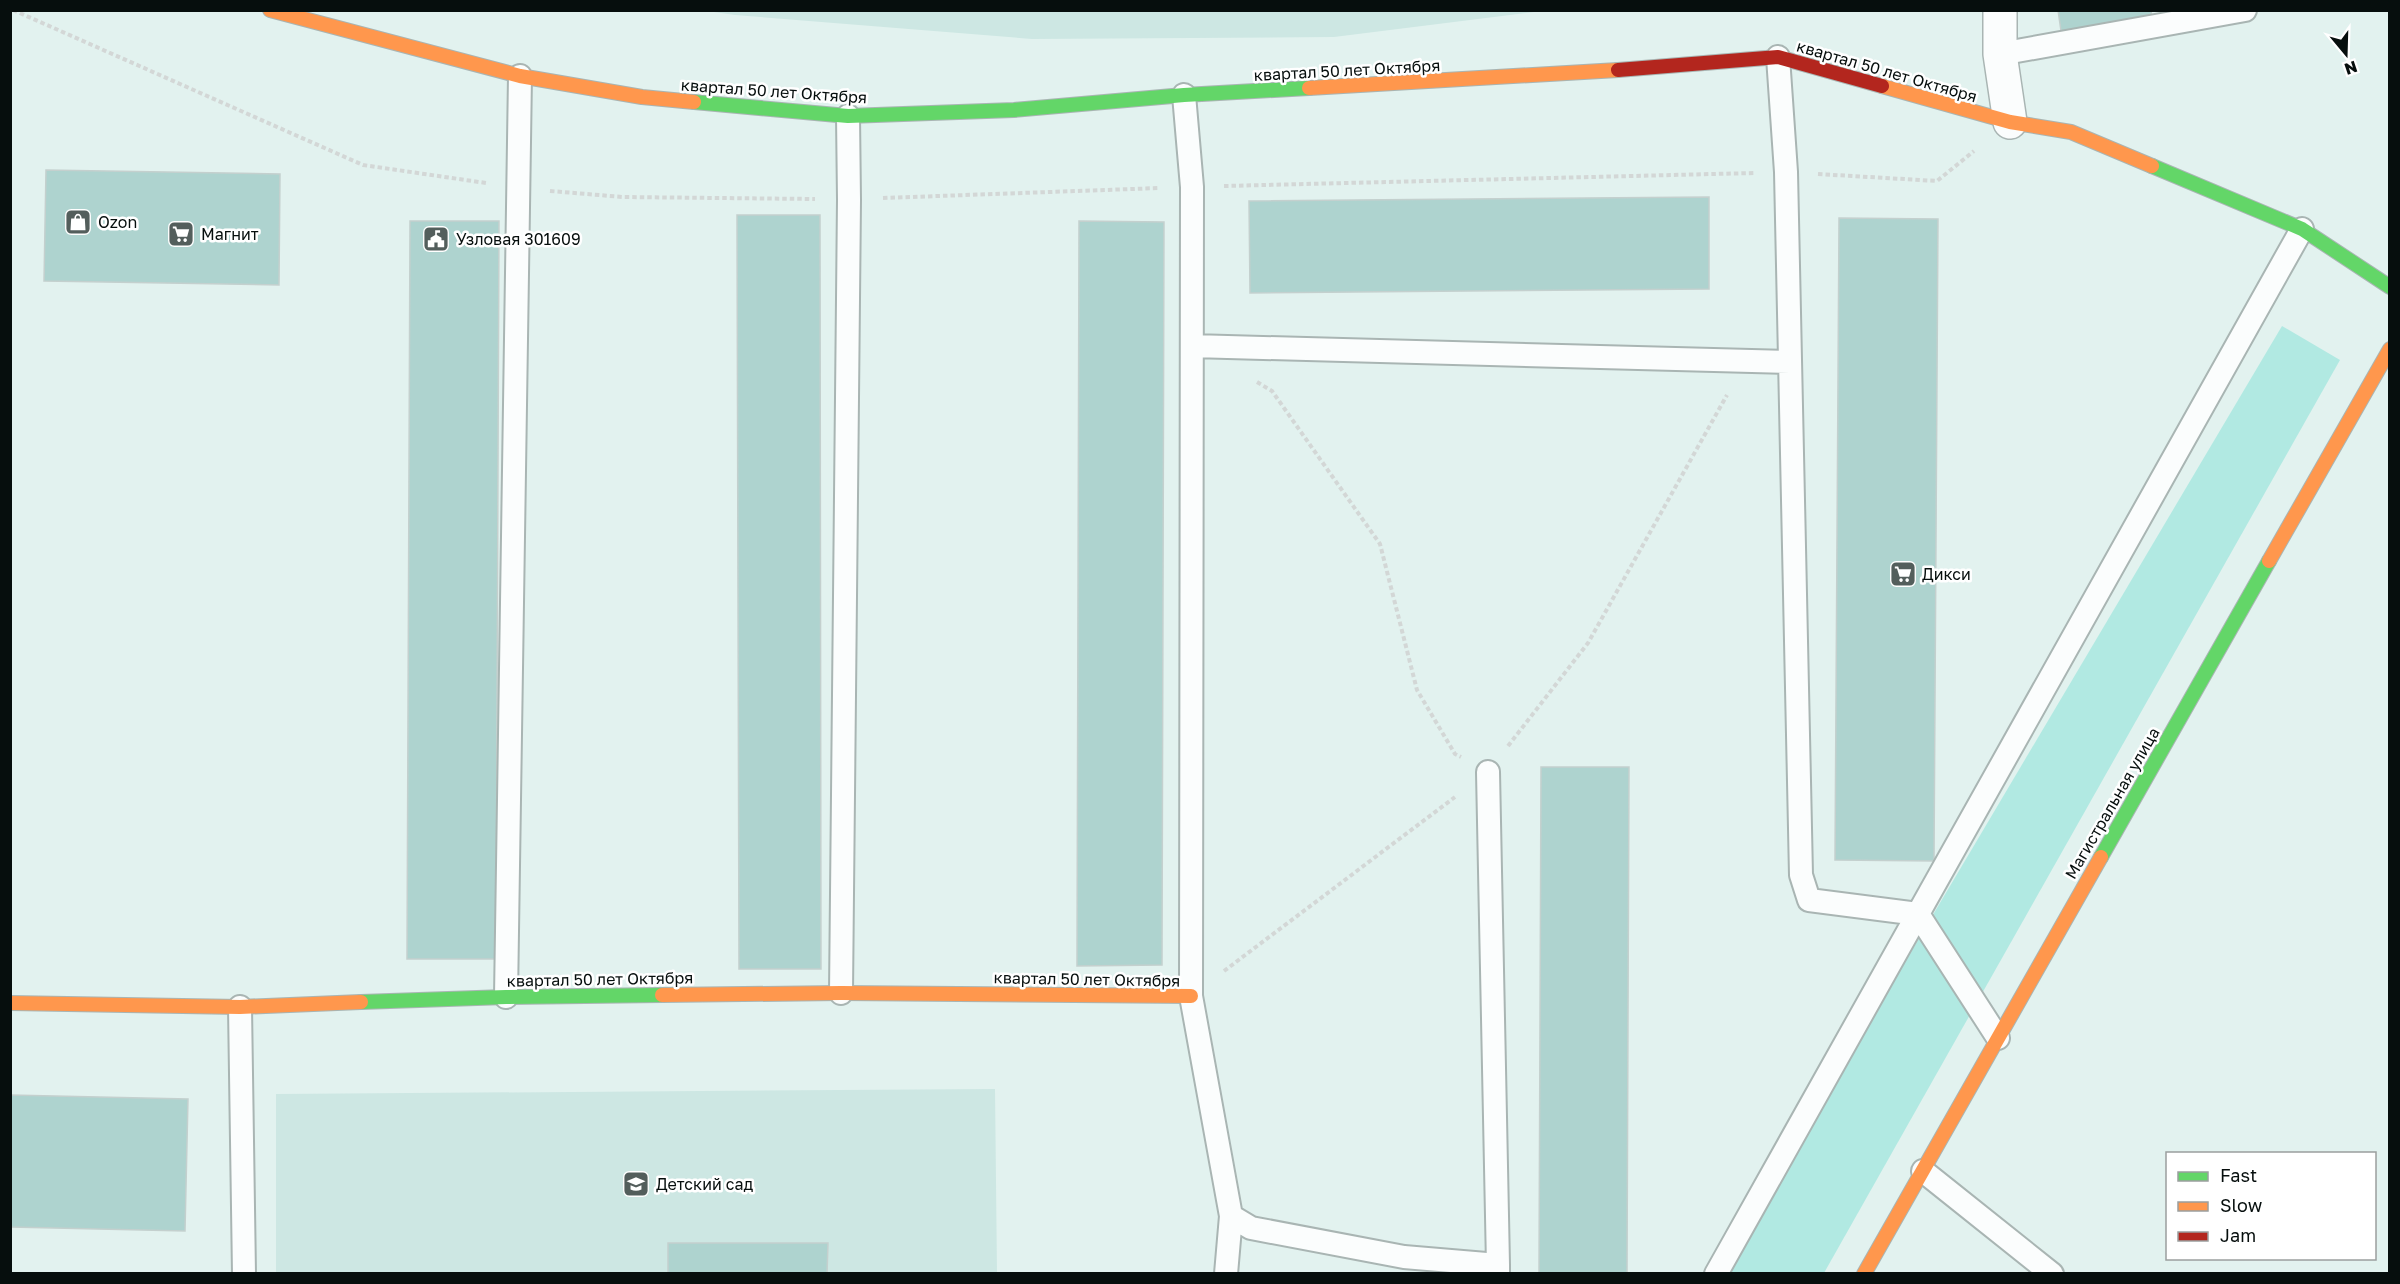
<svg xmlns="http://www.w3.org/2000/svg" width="2400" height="1284" viewBox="0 0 2400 1284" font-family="'Golos Text',sans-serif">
	<rect width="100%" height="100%" fill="#e2f2ef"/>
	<path fill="#cde7e3" d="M707 11V10L1542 11 1334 37 1032 39 735 15Z
		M995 1089 997 1273 276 1274V1094Z"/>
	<path fill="#b1e9e2" d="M2282 326 2340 360 1824 1273 1720 1274Z"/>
	<path fill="#aed3cf" stroke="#c4d0ce" stroke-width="1.5" d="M2058 10H2151L2152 18 2061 31Z
		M46 170 280 174 279 285 44 281Z
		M1709 197V289L1250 293 1249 201Z
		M737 215H820L821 969H739Z
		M1839 218 1938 219 1934 861 1835 860Z
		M410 221H499L496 959H407Z
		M1079 221 1164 222 1162 965 1077 966Z
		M1541 767H1629L1627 1274H1539Z
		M10 1095 188 1099 185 1231 10 1227Z
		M668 1243H828L827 1274H668Z"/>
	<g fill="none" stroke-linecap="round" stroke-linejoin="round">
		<defs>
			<path id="lane" d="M2000 54 2245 10
				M1778 57 1786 172 1801 875 1809 900 1918 914 1998 1038
				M1184 95 1192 187 1191 996 1231 1216 1251 1228 1404 1257 1498 1265V1274
				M1192 346 1790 362
				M1488 772 1498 1265
				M841 993 849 200 848 116
				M506 997 520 76
				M240 1007 244 1274
				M1923 1171 2052 1274
				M1226 1274 1231 1216
				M1716 1274 2302 229"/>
			<path id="street" d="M2000 10V54L2010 122"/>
			<path id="fast" d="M694 102 848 116 1014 110 1184 95 1309 88
				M2152 166 2302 229 2390 287
				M2101 857 2269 561
				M361 1002 506 997 662 995"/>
			<path id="slow" d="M270 10 520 76 642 97 694 102
				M1882 86 2010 122 2071 132 2152 166
				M1309 88 1618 70
				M2269 561 2390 349
				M662 995 841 993 1191 996
				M10 1003 240 1007 361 1002
				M1864 1274 2101 857"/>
			<path id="jam" d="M1618 70 1778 57 1882 86"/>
		</defs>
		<use href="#lane" stroke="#a9b5b3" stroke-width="26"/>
		<use href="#street" stroke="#a9b5b3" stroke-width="36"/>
		<use href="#fast" stroke="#a9b5b3" stroke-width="16"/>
		<use href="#slow" stroke="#a9b5b3" stroke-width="16"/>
		<use href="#jam" stroke="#a9b5b3" stroke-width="16"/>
		<path stroke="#d3d7d6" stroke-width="4" stroke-dasharray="4.5 3" stroke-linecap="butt" d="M13 10 363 165 486 183
			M1818 174 1937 181 1974 151
			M1224 186 1754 173
			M550 191 623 197 815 199
			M883 198 1160 188
			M1257 382 1272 391 1380 544 1417 690 1455 754 1461 757
			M1508 746 1588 643 1727 395
			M1224 971 1455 797"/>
		<use href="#lane" stroke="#fbfdfd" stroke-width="22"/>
		<use href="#street" stroke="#fbfdfd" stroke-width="33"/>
		<use href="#fast" stroke="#63d668" stroke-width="14"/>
		<use href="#slow" stroke="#ff974d" stroke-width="14"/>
		<use href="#jam" stroke="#b3261e" stroke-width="14"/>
	</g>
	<defs>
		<symbol id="shop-square" viewBox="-11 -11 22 22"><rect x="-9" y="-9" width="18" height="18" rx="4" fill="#535e5c" stroke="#fff"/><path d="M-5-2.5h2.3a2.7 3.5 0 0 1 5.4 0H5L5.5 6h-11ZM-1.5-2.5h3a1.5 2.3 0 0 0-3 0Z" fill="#fff"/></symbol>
		<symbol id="supermarket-square" viewBox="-11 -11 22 22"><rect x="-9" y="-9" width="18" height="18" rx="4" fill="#535e5c" stroke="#fff"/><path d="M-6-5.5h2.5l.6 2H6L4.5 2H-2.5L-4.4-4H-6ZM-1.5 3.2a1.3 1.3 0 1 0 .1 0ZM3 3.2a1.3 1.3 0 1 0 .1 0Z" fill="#fff"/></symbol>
		<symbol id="civic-square" viewBox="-11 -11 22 22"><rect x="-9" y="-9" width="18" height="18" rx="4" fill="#535e5c" stroke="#fff"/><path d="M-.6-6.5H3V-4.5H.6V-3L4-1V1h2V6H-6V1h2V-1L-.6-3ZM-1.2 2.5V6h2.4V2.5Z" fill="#fff"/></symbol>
		<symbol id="school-square" viewBox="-11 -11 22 22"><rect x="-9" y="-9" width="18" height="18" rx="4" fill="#535e5c" stroke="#fff"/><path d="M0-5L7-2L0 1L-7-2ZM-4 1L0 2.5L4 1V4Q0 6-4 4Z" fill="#fff"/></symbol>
	</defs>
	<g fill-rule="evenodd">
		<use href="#shop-square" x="63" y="207" width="30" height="30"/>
		<use href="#supermarket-square" x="166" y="219" width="30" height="30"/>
		<use href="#civic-square" x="421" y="224" width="30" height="30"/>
		<use href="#supermarket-square" x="1888" y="559" width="30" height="30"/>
		<use href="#school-square" x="621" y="1169" width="30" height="30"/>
	</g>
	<g text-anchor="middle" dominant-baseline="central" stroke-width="5" stroke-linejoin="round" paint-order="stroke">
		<g font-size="16" fill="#060e0d" stroke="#fff">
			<text transform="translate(1347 70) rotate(-3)">квартал 50 лет Октября</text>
			<text transform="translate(1887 71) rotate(16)">квартал 50 лет Октября</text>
			<text transform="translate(774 91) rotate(4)">квартал 50 лет Октября</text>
			<text transform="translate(2112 803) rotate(-60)">Магистральная улица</text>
			<text transform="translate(600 979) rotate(-1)">квартал 50 лет Октября</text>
			<text transform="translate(1087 979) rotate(1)">квартал 50 лет Октября</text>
		</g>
		<g font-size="16" fill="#060e0d" stroke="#fff" text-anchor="start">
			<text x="98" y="222">Ozon</text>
			<text x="201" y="234">Магнит</text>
			<text x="456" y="239">Узловая 301609</text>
			<text x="1922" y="574">Дикси</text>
			<text x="656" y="1184">Детский сад</text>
		</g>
	</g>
	<rect width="2400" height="1284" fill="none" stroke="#060e0d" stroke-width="24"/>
	<rect x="2166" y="1152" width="210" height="108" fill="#ffffff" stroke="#9b9f9e" stroke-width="1.5"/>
	<rect x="2178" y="1172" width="30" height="9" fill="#63d668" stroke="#9b9f9e" stroke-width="1.5"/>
	<text x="2220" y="1182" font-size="18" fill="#060e0d">Fast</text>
	<rect x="2178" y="1202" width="30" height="9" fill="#ff974d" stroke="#9b9f9e" stroke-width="1.5"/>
	<text x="2220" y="1212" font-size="18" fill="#060e0d">Slow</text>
	<rect x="2178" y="1232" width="30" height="9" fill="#b3261e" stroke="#9b9f9e" stroke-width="1.5"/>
	<text x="2220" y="1242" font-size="18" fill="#060e0d">Jam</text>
	<g transform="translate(2346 54) rotate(161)" stroke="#ffffff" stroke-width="4.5" paint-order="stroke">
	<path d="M0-4.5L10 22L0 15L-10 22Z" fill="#060e0d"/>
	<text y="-9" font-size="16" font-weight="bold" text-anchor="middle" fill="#060e0d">N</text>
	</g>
</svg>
